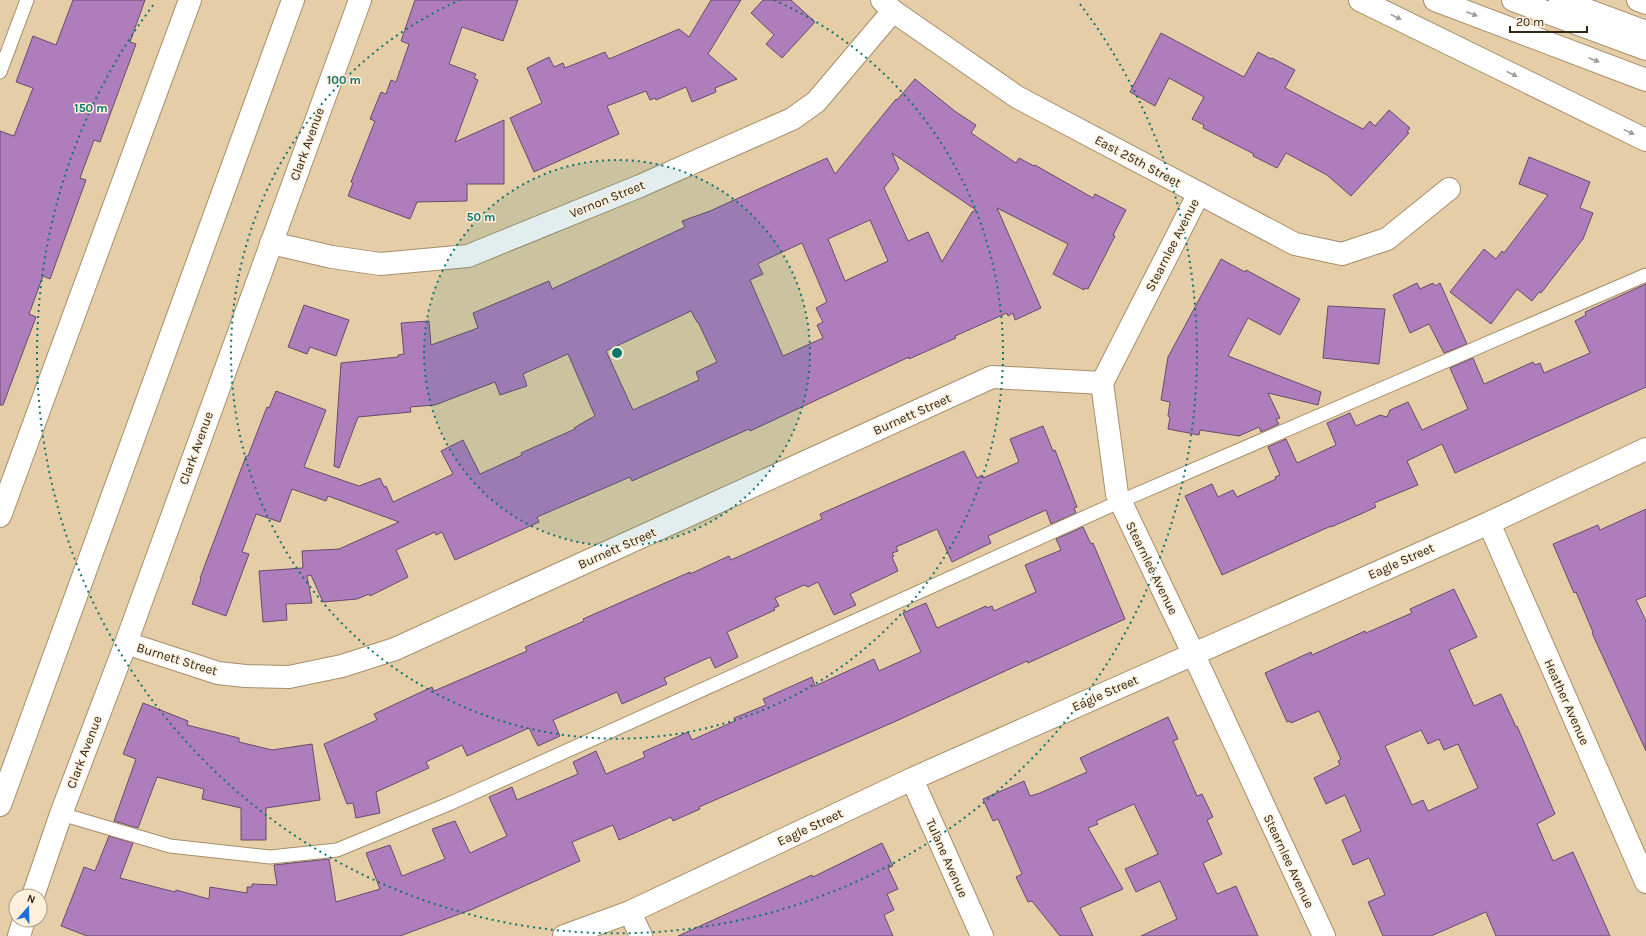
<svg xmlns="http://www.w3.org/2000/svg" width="1646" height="936" viewBox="0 0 1646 936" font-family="Karla,sans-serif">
	<rect width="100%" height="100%" fill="#e5cda7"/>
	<path fill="#af7dbc" stroke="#654d6b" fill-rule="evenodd" d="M73 0H145L130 42 136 44 100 142 94 140 80 178 86 180 50 279 43 276 29 314 36 317 3 405H0V131L14 136 33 88 16 82 33 36 56 45Z
		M415 0H518L503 41 462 27 449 64 476 74 474 78 478 80 455 142 504 120V184H467V201L417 202 410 219 348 196 353 183 351 182 375 121 370 119 381 92 386 94 391 80 396 82 409 44 401 41Z
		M711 0H741L708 54 737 79 715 88 716 92 692 102 686 87 656 100 655 98 650 100 646 91 607 106 619 134 534 172 510 118 542 103 527 68 549 57 554 67 563 63 565 68 605 52 609 59 679 29 689 37Z
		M763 0H791L815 22 782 58 766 44 774 35 751 13Z
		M1161 33 1244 77 1258 52 1271 59 1272 58 1295 70 1285 88 1363 129 1370 121 1375 126 1389 110 1410 128 1407 132 1409 133 1351 196 1327 175 1286 153 1277 168 1253 156 1254 154 1203 128 1204 125 1192 119 1204 97 1169 78 1155 106 1130 92Z
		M915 79 956 112 976 125 971 133 1016 163 1019 158 1034 166 1035 165 1093 198 1095 194 1126 210 1113 235 1115 236 1088 289 1085 288 1084 290 1053 274 1068 244 997 208 1041 308 1015 320 1013 313 1008 316 1007 313 955 336 956 338 909 359V357L750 431 749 429 632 481 630 477 537 517 539 522 455 560 442 532 436 535 435 532 396 550 408 577 370 596 369 594 357 599 323 602 311 575 307 576 312 603 286 604 287 620 263 622 259 571 303 568 302 551 339 549 399 522 328 496 326 501 292 489 280 522 256 514 242 552 249 554 226 616 192 604 201 579 200 578 246 456H248L267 407 269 408 276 391 326 410 304 467 359 486 380 478 384 487 386 486 393 502 453 474 441 451 463 440 480 474 522 455 521 453 575 429 574 428 584 422 595 416 568 354 523 374 527 386 500 395 495 382 435 405 410 407 411 412 358 417 339 468 334 466 341 363 398 357V355L404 354 401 323 429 321 431 345 478 328 473 313 549 281 552 289 685 227 682 221 710 211 827 158 835 174 896 99 897 100ZM892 153 976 210 972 212 942 262 928 232 908 241 884 188 899 169ZM870 220 888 261 845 281 828 239ZM802 243 827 302 816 308 823 322 817 325 823 338 783 356 750 280 763 274 758 264 763 261ZM691 311 697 322H698L717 362 696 372 699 380 633 410 606 351Z
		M1529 157 1590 182 1580 208 1593 213 1583 239 1541 293 1539 292 1532 301 1517 289 1491 324 1450 292 1484 249 1496 259 1502 251 1504 253 1548 195 1519 184Z
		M1221 259 1245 272 1246 270 1300 299 1280 335 1248 318 1228 356 1321 392 1318 405 1268 393 1280 418 1276 419 1279 424 1261 432 1259 427 1239 436 1200 430 1199 435 1168 429 1170 417 1168 416 1170 402 1161 400 1168 357Z
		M1417 283 1420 289 1433 283 1435 286 1440 283 1467 344 1444 353 1429 324 1410 333 1393 295Z
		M1646 284V387L1455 473 1442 444 1407 461 1418 485 1374 503 1376 507 1363 513 1331 527V526L1222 575 1185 496 1212 484 1218 497 1233 490 1237 497 1276 479 1275 477 1280 475 1268 447 1286 439 1297 463 1336 445 1327 423 1350 413 1356 426 1380 415 1387 417 1390 410 1408 402 1422 430 1468 409 1450 368 1473 358 1484 384 1533 362 1535 365 1540 363 1544 373 1590 353 1575 321 1586 315 1585 312Z
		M304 305 349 320 336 356 310 347 307 354 288 347Z
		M1328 306 1385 309 1379 364 1323 358Z
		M1043 426 1053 451 1055 450 1077 507 1074 508 1076 513 1051 524 1046 510 988 536 991 543 952 562 937 529 896 547 898 551 892 553 894 556 892 557 898 571 850 594 856 605 834 615 818 582 808 587 804 585 775 598 779 606 774 608 775 610 727 632 738 657 715 668 710 657 664 678 667 684 622 704 617 692 553 720 560 736 538 746 529 728 467 756 462 745 426 762 429 768 376 792 380 813 356 818 353 803 347 804 324 744 377 720 374 714 432 687 434 691 527 651 525 647 584 621 583 619 690 572V574L729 556 731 560 822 519 820 514 964 451 977 478 982 475 983 478 1019 462 1010 439Z
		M1646 509V596L1636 600 1646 621V751L1592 633 1593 632 1576 592 1574 593 1553 544 1598 525 1600 530Z
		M1083 527 1091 544 1093 543 1125 619 1028 663 1027 661 894 722 699 807 700 809 673 821 671 817 619 840 613 825 572 842 580 861 473 909 400 936H87L61 926 84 867 95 871 109 836 133 843 120 878 175 892 176 890 209 899 210 887 247 893V887H252V884L277 885 274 865 329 859 336 902 380 889 366 853 390 845 402 876 445 859 432 829 455 821 470 853 507 836 489 797 512 787 517 800 578 774 573 762 596 751 606 774 645 757 643 752 688 732 692 740 735 721 734 718 766 705 763 699 812 677 815 686 874 659 879 671 921 652 903 613 926 603 937 628 986 606 987 608 992 606 994 611 1036 592 1025 565 1061 550 1056 539Z
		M1454 589 1477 637 1449 650 1474 706 1501 694 1516 727 1517 726 1555 814 1537 824 1553 861 1573 852 1610 936H1496L1486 912 1431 936H1383L1368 902 1385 895 1369 858 1353 865 1342 840 1361 831 1345 795 1326 804 1314 778 1340 765 1338 761 1341 759 1319 711 1291 723 1290 721 1287 722 1265 673 1311 652 1312 655 1365 631 1366 633 1412 613 1410 609ZM1421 730 1428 744 1439 739 1444 750 1458 744 1478 788 1428 811 1423 800 1412 805 1385 746Z
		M143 703 188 721 187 725 239 738V742L272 750 312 744 320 800 266 808V840H241V808L202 799 204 789 157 777 138 828 114 821 136 759 123 754Z
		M1168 717 1178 739 1173 741 1197 796 1202 794 1213 817 1207 820 1222 854 1203 863 1217 894 1236 886 1258 936H1141L1177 919 1160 881 1136 892 1125 869 1158 854 1134 804 1096 821 1098 824 1088 828 1123 889 1080 908 1093 936H1060L1032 901 1028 902 1016 877 1022 874 998 819 993 821 983 799 1024 781 1030 796 1040 793 1087 772 1080 758Z
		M882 843 893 866 888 868 898 889 887 894 894 910 884 915 893 936H678L812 875 813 877Z"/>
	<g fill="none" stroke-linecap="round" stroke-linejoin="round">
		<defs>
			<path id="lane" d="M0 72 27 0
				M61 814 170 846 270 857 337 850 451 803 1121 501 1646 275"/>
			<path id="street" d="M882 0 893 11 1017 97 1295 244 1342 254 1387 239 1449 189
				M1199 193 1102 383 1117 494 1193 653 1324 936
				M271 243 332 257 380 264 468 256 640 186 792 119 816 102 893 11
				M0 516 190 0
				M1489 523 1646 882
				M126 643 218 673 245 676 289 677 342 666 395 649 992 377 1102 383
				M912 779 982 936
				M33 896 61 814 126 643 360 0
				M630 912 641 936
				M19 936 24 920
				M564 936 630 912 912 779 1489 523 1646 449"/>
			<path id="secondary" d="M0 805 293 0"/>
			<path id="highway" d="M1360 0 1646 140
				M1435 0 1646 80
				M1513 0 1646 49
				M1560 0 1646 32
				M1638 0 1646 3"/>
		</defs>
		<use href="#lane" stroke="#a68f6b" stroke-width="15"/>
		<use href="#street" stroke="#a68f6b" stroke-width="24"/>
		<use href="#secondary" stroke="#a68f6b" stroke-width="24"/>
		<use href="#highway" stroke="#a68f6b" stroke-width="24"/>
		<use href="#lane" stroke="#fff" stroke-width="13"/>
		<use href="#street" stroke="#fff" stroke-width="22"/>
		<use href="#secondary" stroke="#fff" stroke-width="22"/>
		<use href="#highway" stroke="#fff" stroke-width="22"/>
	</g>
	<defs><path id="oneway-solid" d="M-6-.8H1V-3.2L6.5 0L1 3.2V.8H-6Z"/></defs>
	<g fill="#a19d97">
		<use href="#oneway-solid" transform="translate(1472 14) rotate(21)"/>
		<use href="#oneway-solid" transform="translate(1396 17) rotate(26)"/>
		<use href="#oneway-solid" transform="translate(1594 60) rotate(21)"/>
		<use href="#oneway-solid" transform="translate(1512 74) rotate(26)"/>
		<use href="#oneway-solid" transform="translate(1629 132) rotate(26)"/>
	</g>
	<circle cx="617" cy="353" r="193" fill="#0f766e" fill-opacity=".12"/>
	<g fill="none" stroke="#0f766e" stroke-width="2" stroke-dasharray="2 4">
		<circle cx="617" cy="353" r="193"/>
		<path d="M774 0A386 386 0 1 1 460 0"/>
		<path d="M1080 4A580 580 0 1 1 154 4"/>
	</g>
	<g text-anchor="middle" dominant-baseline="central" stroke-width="3" stroke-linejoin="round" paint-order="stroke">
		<g font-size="13" fill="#2f2618" stroke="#fcefdc">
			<text transform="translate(307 144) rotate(-70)">Clark Avenue</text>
			<text transform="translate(1138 161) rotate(28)">East 25th Street</text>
			<text transform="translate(607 199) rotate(-22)">Vernon Street</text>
			<text transform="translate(1172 245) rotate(-63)">Stearnlee Avenue</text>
			<text transform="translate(912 414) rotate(-24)">Burnett Street</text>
			<text transform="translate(196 448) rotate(-70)">Clark Avenue</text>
			<text transform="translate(617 548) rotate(-24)">Burnett Street</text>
			<text transform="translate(1401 561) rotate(-24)">Eagle Street</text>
			<text transform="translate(1152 568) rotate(64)">Stearnlee Avenue</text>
			<text transform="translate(177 659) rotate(17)">Burnett Street</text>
			<text transform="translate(1105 693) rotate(-24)">Eagle Street</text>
			<text transform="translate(1567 702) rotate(66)">Heather Avenue</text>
			<text transform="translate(84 752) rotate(-69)">Clark Avenue</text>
			<text transform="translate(810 827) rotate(-25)">Eagle Street</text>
			<text transform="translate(947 858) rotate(66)">Tulane Avenue</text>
			<text transform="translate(1289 861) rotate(65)">Stearnlee Avenue</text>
		</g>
	</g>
	<circle cx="617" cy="353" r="6" fill="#0f766e" stroke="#fcefdc" stroke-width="2"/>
	<g font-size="12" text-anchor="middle" font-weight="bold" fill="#0f766e" stroke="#fcefdc" stroke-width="3" stroke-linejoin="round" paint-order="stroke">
		<text x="344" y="84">100 m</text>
		<text x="91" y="112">150 m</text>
		<text x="481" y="221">50 m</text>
	</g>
	<g transform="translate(28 908) rotate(20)"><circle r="19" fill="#fcefdc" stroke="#aa9f8e"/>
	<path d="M0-3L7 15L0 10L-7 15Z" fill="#256bd7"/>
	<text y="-6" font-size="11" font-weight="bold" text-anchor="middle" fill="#2f2618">N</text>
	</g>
	<path d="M1510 26v6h77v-6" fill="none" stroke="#2f2618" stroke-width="2"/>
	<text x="1516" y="26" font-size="12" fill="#2f2618" stroke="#fcefdc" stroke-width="3" paint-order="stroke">20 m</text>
</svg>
